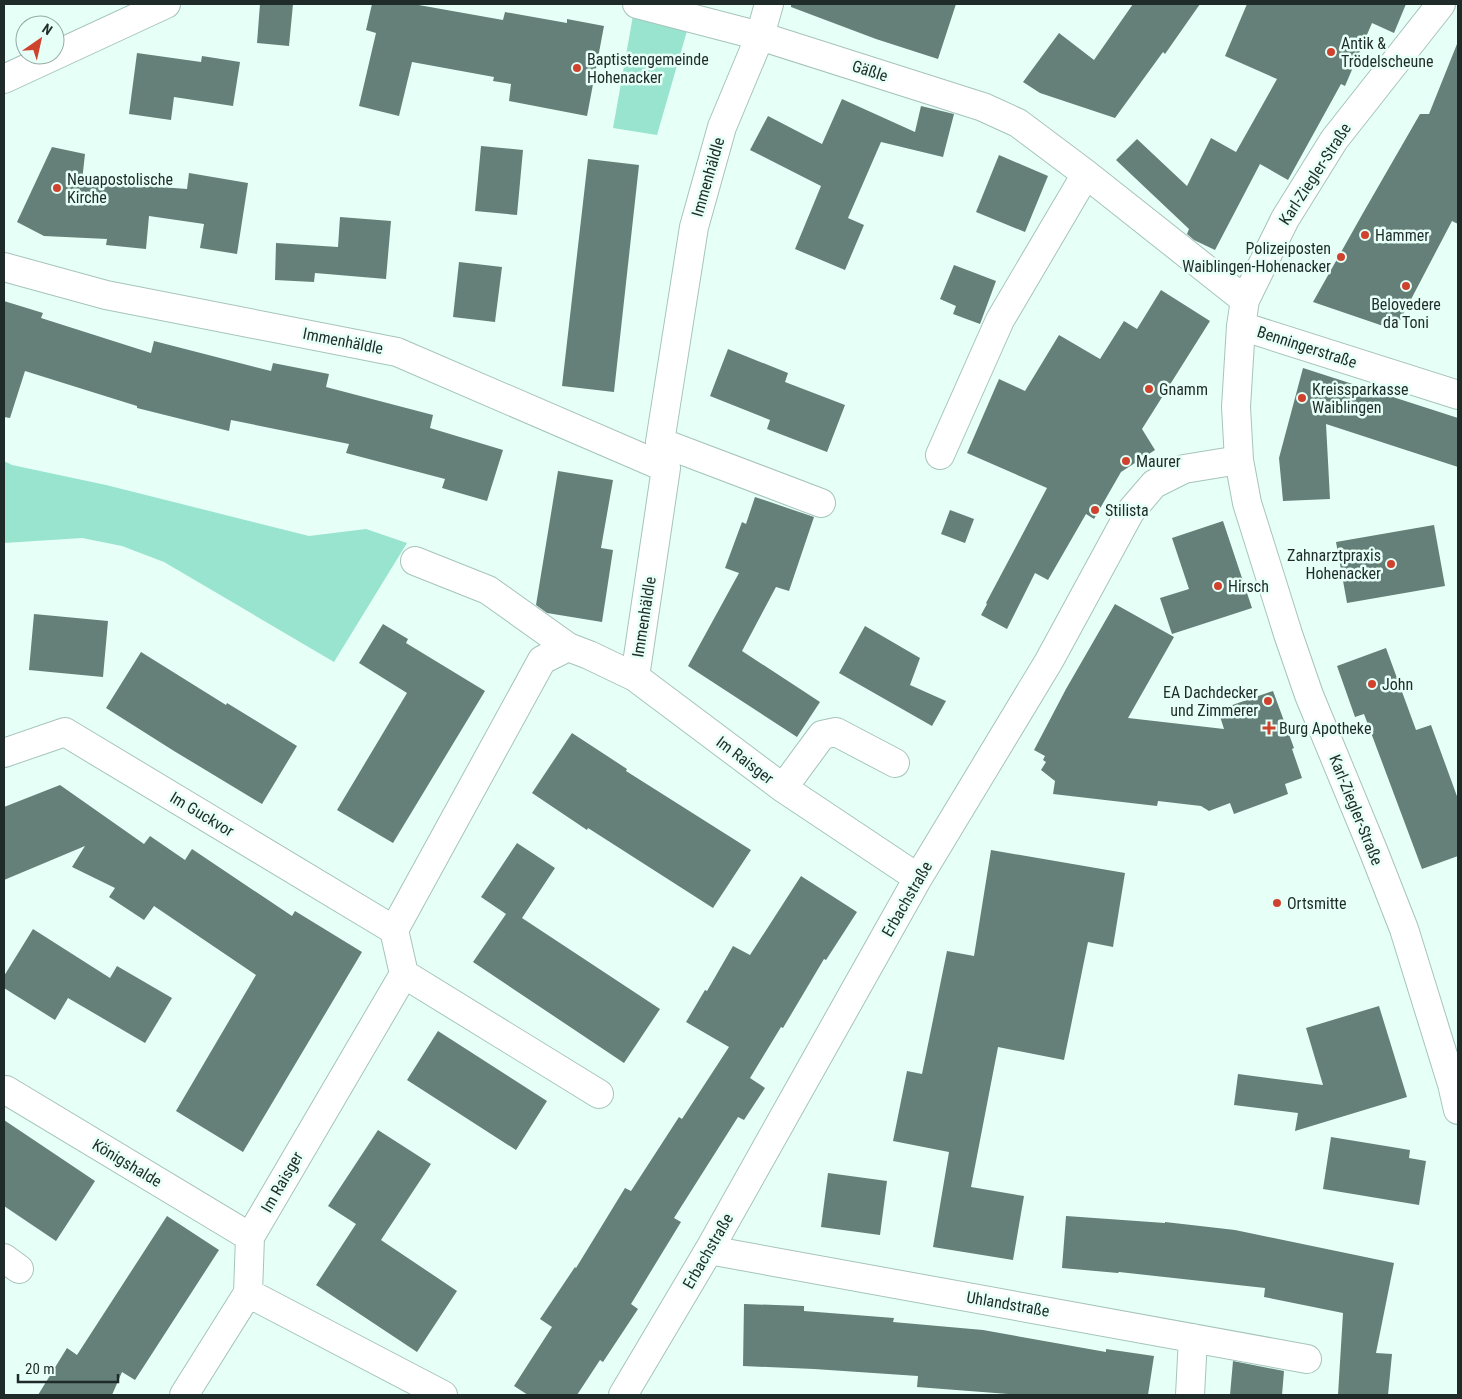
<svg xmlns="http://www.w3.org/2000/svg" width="1462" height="1399" viewBox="0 0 1462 1399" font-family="'Roboto Condensed',sans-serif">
	<rect width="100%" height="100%" fill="#e6fff7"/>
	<path fill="#99e4cf" d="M634 10 689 24 657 135 613 128Z
		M4 461 12 465 106 485 309 536 366 529 407 543 334 662 164 562 122 546 82 538 4 543Z"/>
	<path fill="#658078" d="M260 4H293L289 46 257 43Z
		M372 4H413L503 20 505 12 567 23V19L604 26 587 116 509 101 511 84 493 81 494 77 412 62 399 116 359 106 376 33 366 30Z
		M791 4H956L938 59 876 39 791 7Z
		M1133 4H1200L1165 54 1163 52 1115 118 1040 93 1023 82 1059 33 1094 60Z
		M1247 4H1406L1394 33 1372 23 1345 86 1341 84 1288 180 1260 164 1215 250 1194 240 1187 234 1189 229 1116 160 1137 139 1187 186 1211 138 1236 152 1277 79 1225 56Z
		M1457 44H1458V224L1452 221 1395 330 1313 302 1363 213 1420 114H1429Z
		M137 53 201 62 202 56 240 62 233 106 174 97 171 120 129 114Z
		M842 99 915 132 921 106 954 114 943 157 881 142 848 218 864 225 845 270 795 249 821 186 750 150 768 116 822 144Z
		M481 146 523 150 517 215 475 211Z
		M52 147 85 154 82 181 187 189 189 173 248 183 237 254 200 248 204 224 149 216 146 249 106 245 107 239 44 236 17 222Z
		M999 155 1048 176 1025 232 976 212Z
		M588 159 639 165 614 392 562 386Z
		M340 217 391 221 386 279 315 273 314 282 275 280 276 243 338 247Z
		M459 262 502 267 495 322 453 317Z
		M954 265 996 281 980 324 953 314 956 306 940 299Z
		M1161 290 1210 321 1142 429 1155 450 1121 472 1094 519 1086 514 1048 580 1035 573 1007 629 981 615 987 604 986 603 1047 488 967 453 999 379 1025 391 1059 335 1100 359 1124 321 1137 329Z
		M4 301 43 313 41 318 151 353 154 341 271 371 273 363 329 374 326 387 433 415 430 428 503 450 487 501 442 488 445 479 346 453 349 444 231 420 229 431 137 408V406L25 371 10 418 4 417Z
		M728 349 788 373 785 382 845 405 827 452 767 429 770 420 710 396Z
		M1303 368 1458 418V467L1326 424 1330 499 1283 501 1279 458Z
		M558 471 613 480 601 548 613 550 602 622 547 613 536 605Z
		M755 497 814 517 789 591 776 587 742 651 820 702 797 737 688 666 739 573 725 568 742 522 746 524Z
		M950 510 974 519 965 543 941 534Z
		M1223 521 1252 608 1172 634 1160 598 1189 589 1172 538Z
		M1434 525 1445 586 1347 603 1336 542Z
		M1115 604 1174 637 1128 718 1224 729 1218 710 1273 691 1294 748 1292 749 1302 778 1285 784 1288 794 1234 814 1230 803 1209 811 1201 806 1158 801 1157 806 1053 794 1055 781 1041 770 1046 762 1043 760 1045 756 1034 750 1066 689Z
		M34 614 108 621 103 677 29 670Z
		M383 624 408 639 406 643 485 691 393 843 337 810 407 693 359 663Z
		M865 626 920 658 910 685 946 701 932 726 839 673Z
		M1386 648 1416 730 1431 725 1458 799V856L1422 869 1364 714 1355 717 1337 666Z
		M141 652 226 705 227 703 297 746 262 804 174 751 106 708Z
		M572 733 627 769 626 771 751 850 713 908 588 828 587 830 532 793Z
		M60 785 144 844 150 836 185 860 192 849 292 916 295 911 362 952 243 1152 176 1111 256 975 154 906 144 920 109 897 115 888 72 867 85 846 4 880V807Z
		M517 843 555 868 522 918 660 1009 624 1063 473 962 506 914 481 897Z
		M991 850 1125 873 1113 947 1088 942 1064 1060 998 1047 971 1187 1024 1196 1013 1260 933 1247 949 1152 893 1141 907 1071 922 1074 947 951 974 956Z
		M801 876 857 912 826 960 824 959 783 1028 781 1027 750 1078 765 1088 744 1120 738 1117 674 1218 681 1222 631 1304 638 1309 603 1362 600 1360 577 1395H528L514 1386 552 1327 540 1319 575 1267 576 1268 625 1188 631 1191 679 1117 682 1119 729 1047 686 1022 705 990 707 991 733 946 750 955Z
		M33 929 110 978 117 966 172 998 145 1043 68 998 55 1020 4 988V976Z
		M1379 1006 1407 1097 1295 1131 1298 1113 1234 1105 1238 1074 1323 1085 1306 1028Z
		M438 1031 547 1101 516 1150 407 1080Z
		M4 1120 95 1181 56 1241 4 1206Z
		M378 1130 431 1164 381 1240 457 1291 417 1352 316 1285 356 1224 328 1206Z
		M1331 1137 1410 1150 1409 1158 1426 1161 1419 1205 1323 1189Z
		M828 1173 887 1181 880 1235 821 1227Z
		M167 1216 219 1250 135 1380 122 1372 112 1395H38L67 1348 77 1355Z
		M1066 1216 1165 1223V1222L1235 1230 1394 1263 1376 1353 1392 1354 1388 1395H1338L1343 1313 1264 1297 1265 1288 1119 1272 1118 1273 1062 1268Z
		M744 1304 804 1306V1311L894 1318 893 1322 983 1330 1106 1352V1349L1154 1356 1148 1395H1020L917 1387 918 1376 814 1369 743 1366Z
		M1233 1361 1284 1371 1282 1395H1230Z"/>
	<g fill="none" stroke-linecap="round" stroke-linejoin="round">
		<defs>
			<path id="minor" d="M637 4 760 36 983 107 1018 123 1086 174 1245 300
				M1441 4 1334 140 1285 219 1245 300 1241 326 1236 407 1239 460 1247 503 1288 634 1309 695 1373 850 1404 929 1452 1084 1458 1110
				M4 79 166 4
				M4 267 106 295 397 352 666 468
				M1241 326 1458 395
				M660 442 821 503
				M940 455 1000 320 1086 174
				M415 561 488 590 568 647
				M635 677 666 468 660 442 694 227 722 127 760 36 769 4
				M4 753 65 732 394 930
				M783 788 822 735 836 732 895 763
				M404 974 599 1094
				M4 1090H6L250 1237
				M709 1250 1307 1359
				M4 1258 19 1269
				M248 1293 443 1395
				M184 1395 248 1293 250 1237 404 974 394 930 542 660 568 647 589 655 635 677 783 788 918 878
				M623 1395 709 1250 918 878 1049 661 1130 512 1154 484 1184 469 1239 460
				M1190 1395 1193 1338"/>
		</defs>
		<use href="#minor" stroke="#a6c4bb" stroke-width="30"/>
		<use href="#minor" stroke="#fff" stroke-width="28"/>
	</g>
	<g fill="#ce422e" stroke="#e6fff7" stroke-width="2">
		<circle cx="1331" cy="52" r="5"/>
		<circle cx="577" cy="68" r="5"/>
		<circle cx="57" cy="188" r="5"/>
		<circle cx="1365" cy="235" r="5"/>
		<circle cx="1341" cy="257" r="5"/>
		<circle cx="1406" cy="286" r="5"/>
		<circle cx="1149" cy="389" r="5"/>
		<circle cx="1302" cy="398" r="5"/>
		<circle cx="1126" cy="461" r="5"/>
		<circle cx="1095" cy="510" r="5"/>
		<circle cx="1391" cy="564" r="5"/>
		<circle cx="1218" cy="586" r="5"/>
		<circle cx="1372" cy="684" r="5"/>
		<circle cx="1268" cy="701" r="5"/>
		<path d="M1266.5 720.5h5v5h5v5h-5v5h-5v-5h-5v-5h5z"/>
		<circle cx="1277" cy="903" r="5"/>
	</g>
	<g text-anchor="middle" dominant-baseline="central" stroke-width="5" stroke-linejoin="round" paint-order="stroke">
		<g font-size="16" fill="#1f2b28" stroke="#e6fff7" text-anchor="start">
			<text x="1341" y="43">Antik &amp;<tspan x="1341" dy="18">Trödelscheune</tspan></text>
			<text x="587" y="59">Baptistengemeinde<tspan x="587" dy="18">Hohenacker</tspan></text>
			<text x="67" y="179">Neuapostolische<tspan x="67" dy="18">Kirche</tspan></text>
			<text x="1375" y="235">Hammer</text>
			<text x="1331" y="248" text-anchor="end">Polizeiposten<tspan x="1331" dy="18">Waiblingen-Hohenacker</tspan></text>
			<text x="1406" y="304" text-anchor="middle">Belovedere<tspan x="1406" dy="18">da Toni</tspan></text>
			<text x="1159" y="389">Gnamm</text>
			<text x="1312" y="389">Kreissparkasse<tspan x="1312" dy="18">Waiblingen</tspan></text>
			<text x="1136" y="461">Maurer</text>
			<text x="1105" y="510">Stilista</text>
			<text x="1381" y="555" text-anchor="end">Zahnarztpraxis<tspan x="1381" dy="18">Hohenacker</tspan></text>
			<text x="1228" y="586">Hirsch</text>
			<text x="1382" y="684">John</text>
			<text x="1258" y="692" text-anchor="end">EA Dachdecker<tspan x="1258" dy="18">und Zimmerer</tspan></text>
			<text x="1279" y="728">Burg Apotheke</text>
			<text x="1287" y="903">Ortsmitte</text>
		</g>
		<g font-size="16" fill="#1f2b28" stroke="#e6fff7">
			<text transform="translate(870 71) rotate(18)">Gäßle</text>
			<text transform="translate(1315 174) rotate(-57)">Karl-Ziegler-Straße</text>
			<text transform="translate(708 177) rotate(-74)">Immenhäldle</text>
			<text transform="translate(343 341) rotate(11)">Immenhäldle</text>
			<text transform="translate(1307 347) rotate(18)">Benningerstraße</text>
			<text transform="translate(644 617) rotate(-81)">Immenhäldle</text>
			<text transform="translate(745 760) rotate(37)">Im Raisger</text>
			<text transform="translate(1356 810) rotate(68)">Karl-Ziegler-Straße</text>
			<text transform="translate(202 814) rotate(31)">Im Guckvor</text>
			<text transform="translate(907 899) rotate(-60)">Erbachstraße</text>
			<text transform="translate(127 1163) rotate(31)">Königshalde</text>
			<text transform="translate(282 1182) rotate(-60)">Im Raisger</text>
			<text transform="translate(708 1251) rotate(-60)">Erbachstraße</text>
			<text transform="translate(1008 1304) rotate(10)">Uhlandstraße</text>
		</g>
	</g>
	<rect width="1462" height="1399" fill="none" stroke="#1f2b28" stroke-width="10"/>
	<g transform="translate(40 40) rotate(34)"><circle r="24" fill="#e6fff7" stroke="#96aaa4"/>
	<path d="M0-4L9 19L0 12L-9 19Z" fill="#ce422e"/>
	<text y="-8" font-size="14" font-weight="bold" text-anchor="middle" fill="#1f2b28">N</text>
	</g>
	<path d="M18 1374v8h100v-8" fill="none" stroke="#1f2b28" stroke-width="2.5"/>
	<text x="25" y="1374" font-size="15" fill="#1f2b28" stroke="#e6fff7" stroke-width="4" paint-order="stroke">20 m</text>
</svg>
